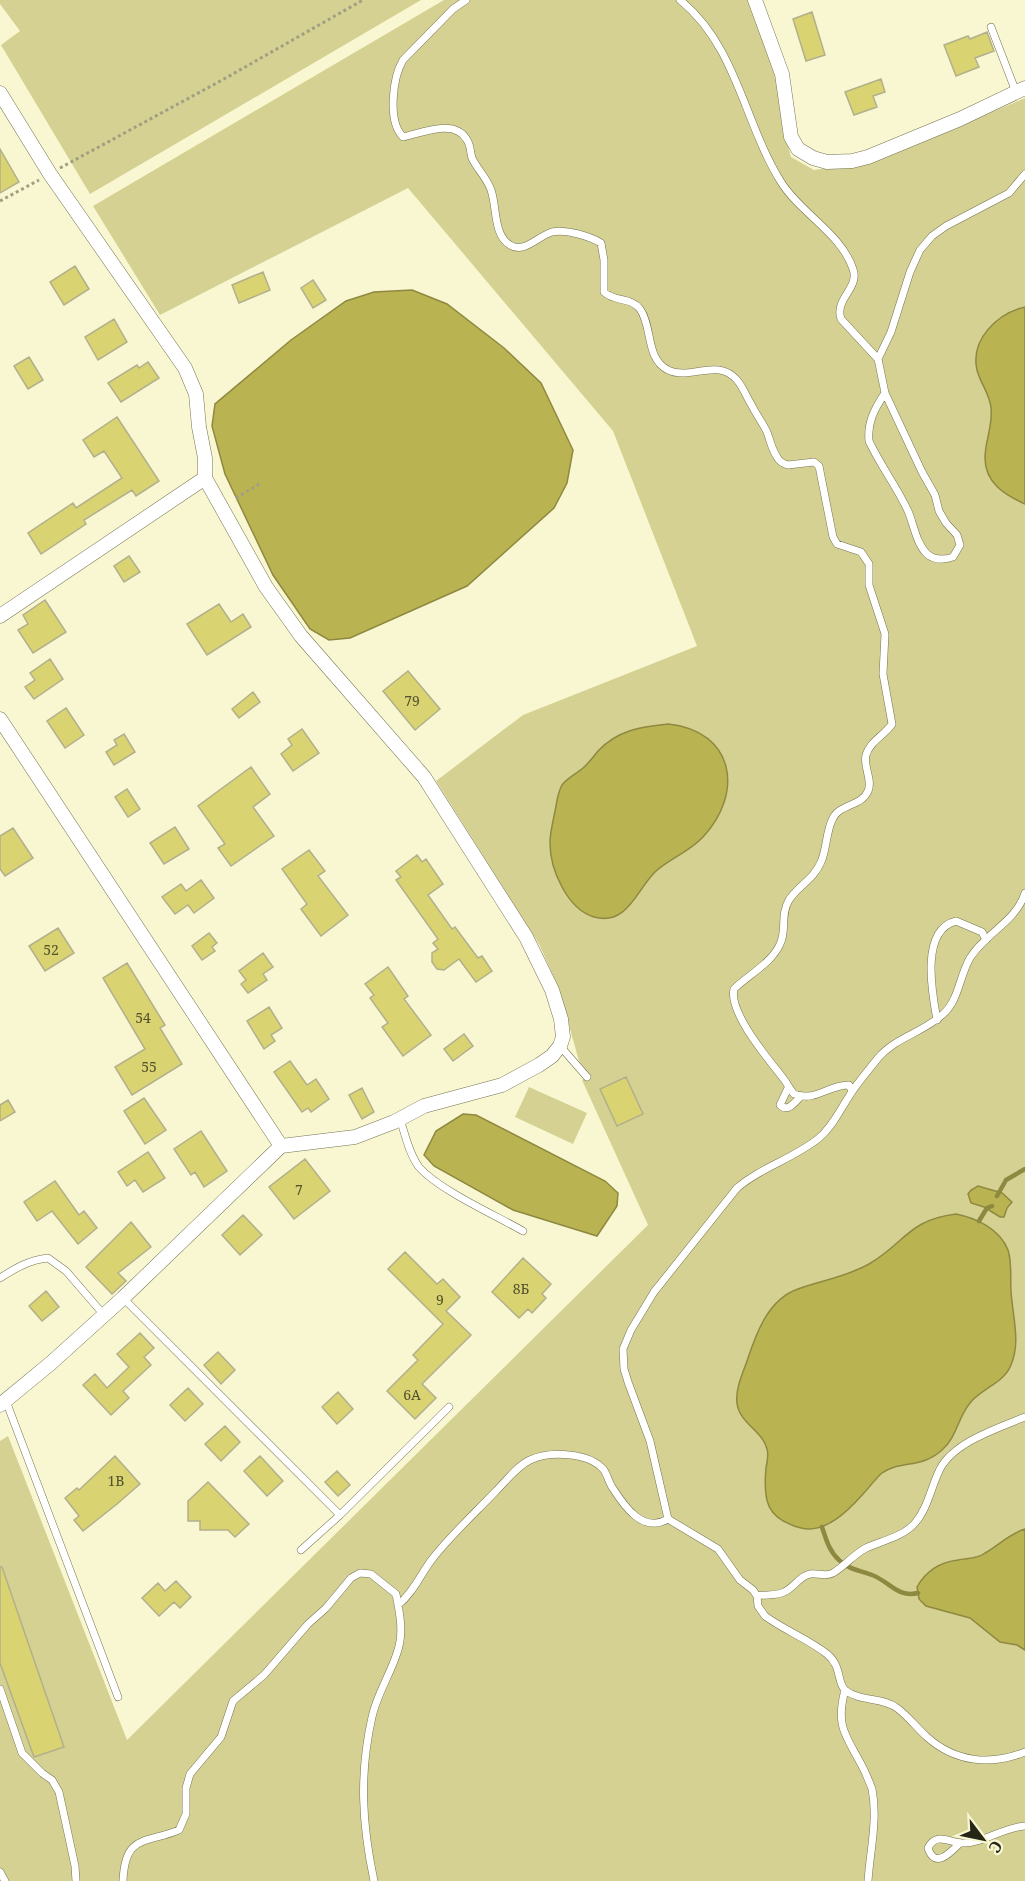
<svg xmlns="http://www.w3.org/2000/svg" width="1025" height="1881" viewBox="0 0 1025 1881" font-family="'Noto Serif',serif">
	<rect width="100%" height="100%" fill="#f9f7d1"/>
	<path fill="#d5d193" d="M0 0H421L90 194 1 45 20 31 0 4Z
		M444 0H749L780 83 786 139 791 157 814 170 849 165 974 120 1025 98V1881H0V1441L8 1436 127 1740 648 1225 582 1080 590 1076 579 1061 558 986 539 944 436 781 523 715 697 646 613 431 408 188 160 315 93 206Z
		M529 1087 587 1113 573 1144 515 1117Z"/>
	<path fill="#bab352" stroke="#8e8940" stroke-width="1.5" d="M412 290 447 304 504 348 541 383 573 450 567 483 554 508 467 586 350 638 329 640 310 629 273 575 225 474 212 426 215 404 291 340 346 301 374 292Z
		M1025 307V504C1005 495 985 483 985 458 985 441 993 426 991 408 990 394 980 383 977 370 970 339 998 313 1025 307Z
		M668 724C735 731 744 793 703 837 689 852 669 859 655 872 636 891 627 926 594 917 567 909 550 869 550 843 550 832 553 822 555 811 557 802 557 794 562 785 567 778 576 774 583 768 589 763 593 757 598 751 618 730 640 727 668 724Z
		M463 1114 476 1115 605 1181 618 1193 617 1206 597 1236 513 1210 434 1166 424 1155 436 1131Z
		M978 1186 1002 1193 1012 1202 1007 1208 1004 1217H1000L984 1207 971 1203 968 1194 971 1190Z
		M956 1214C976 1218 1000 1229 1008 1250 1013 1265 1009 1284 1012 1301 1014 1323 1020 1343 1011 1365 1004 1383 982 1388 970 1403 958 1417 957 1437 942 1450 921 1469 901 1460 882 1473 875 1479 869 1488 863 1494 848 1511 825 1534 801 1528 766 1519 763 1500 766 1468 767 1462 769 1455 767 1449 763 1431 739 1423 737 1403 735 1388 744 1371 748 1358 757 1331 769 1299 798 1289 823 1280 846 1277 869 1264 905 1243 908 1220 956 1214Z
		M1025 1529V1650L1017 1645 1000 1642 970 1618 926 1606 919 1599 917 1587C926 1571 941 1562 958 1560 968 1558 977 1559 985 1553 999 1545 1009 1534 1025 1529Z"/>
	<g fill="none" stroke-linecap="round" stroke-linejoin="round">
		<path stroke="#8e8940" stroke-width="4.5" d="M997 1196 1006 1180 1025 1169
			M979 1221 987 1208 992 1206
			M822 1527C826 1539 829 1551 839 1560 849 1570 860 1570 872 1575 889 1581 897 1598 918 1593"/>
	</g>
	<path fill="#d9d372" stroke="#b2b08c" stroke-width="1.5" d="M812 12 825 55 806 61 793 19Z
		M987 32 994 51 975 58 979 67 956 76 944 45 968 36 970 39Z
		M881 79 885 92 873 96 877 107 854 115 845 92Z
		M0 149 19 182 0 193Z
		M75 266 89 289 64 305 50 282Z
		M263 272 270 290 239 303 232 285Z
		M313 280 326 300 313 308 301 288Z
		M114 319 127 342 98 360 85 337Z
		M29 357 43 380 28 389 14 366Z
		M148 362 159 378 121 402 108 383 137 365 139 368Z
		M117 417 159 481 136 496 132 490 84 520 86 524 41 554 28 533 73 503 76 508 122 478 104 451 94 457 83 440Z
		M129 556 140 572 124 582 114 566Z
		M45 600 66 632 33 653 18 630 28 624 23 615Z
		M219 604 231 622 243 614 251 627 207 655 187 624Z
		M50 659 63 679 34 699 25 687 35 680 30 673Z
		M408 671 440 709 415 730 383 691Z
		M253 692 260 702 239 718 232 709Z
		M66 708 84 735 65 748 47 721Z
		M302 729 319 753 293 771 281 754 292 745 288 739Z
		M124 734 135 752 114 765 106 752 117 745 114 740Z
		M251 767 270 794 253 807 274 836 231 866 218 848 225 844 198 806Z
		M127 789 140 809 128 817 115 797Z
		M175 827 189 849 164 864 150 843Z
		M13 828 33 858 5 876 0 869V836Z
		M309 850 325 871 318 876 348 915 321 936 301 909 307 904 282 869Z
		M417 855 422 862 426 859 443 884 428 895 452 929 455 927 478 958 482 956 492 971 476 982 459 959 444 970 437 969 432 962V953L438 949 433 943 438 939 396 880 401 877 396 871Z
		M201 880 214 898 194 913 188 905 175 914 162 897 181 884 186 891Z
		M58 928 74 953 45 971 29 946Z
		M209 933 217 943 212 947 215 951 202 960 192 946Z
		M263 953 273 967 263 974 267 980 248 993 241 984 246 980 239 971Z
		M127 963 165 1025 160 1028 182 1064 132 1095 115 1067 145 1049 103 978Z
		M388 967 408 996 404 999 431 1035 403 1056 382 1027 388 1023 370 998 374 995 365 984Z
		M269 1007 282 1028 271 1035 275 1041 264 1049 247 1021Z
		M464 1034 473 1046 453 1061 444 1049Z
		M290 1061 307 1085 316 1079 329 1099 311 1112 308 1108 302 1112 274 1072Z
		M626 1077 643 1114 617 1126 600 1089Z
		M362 1088 374 1112 362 1119 349 1095Z
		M144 1098 166 1130 145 1144 124 1111Z
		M8 1100 15 1112 0 1121V1105Z
		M201 1131 227 1171 204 1187 195 1172 191 1175 174 1149Z
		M148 1152 165 1178 143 1192 135 1180 127 1186 118 1172Z
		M305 1159 330 1191 294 1219 269 1187Z
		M55 1181 79 1215 84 1211 97 1228 78 1244 52 1211 37 1221 24 1202Z
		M243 1215 262 1235 240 1255 222 1235Z
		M131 1222 151 1247 118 1273 126 1281 112 1294 86 1267Z
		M405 1252 437 1284 443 1279 460 1297 446 1311 471 1335 422 1384 436 1398 415 1419 387 1391 418 1360 413 1355 443 1324 388 1269Z
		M523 1258 551 1284 542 1294 546 1298 532 1313 528 1309 519 1318 492 1292Z
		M46 1291 59 1307 42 1321 29 1306Z
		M140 1333 154 1348 144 1357 151 1365 123 1391 129 1398 111 1415 83 1385 95 1374 107 1388 129 1367 117 1354Z
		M218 1352 235 1370 221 1384 204 1365Z
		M188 1388 203 1404 185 1421 170 1405Z
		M338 1392 353 1409 337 1424 322 1407Z
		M225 1426 240 1442 221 1461 205 1444Z
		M115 1456 140 1484 117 1504 83 1531 74 1520 79 1516 65 1498 77 1488 79 1490Z
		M260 1456 283 1481 267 1496 244 1471Z
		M337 1471 350 1485 338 1496 325 1482Z
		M208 1482 249 1524 235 1537 228 1530H200V1521H188V1501Z
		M0 1567H2L64 1747 34 1757 0 1663Z
		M176 1581 191 1597 180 1608 174 1602 159 1616 142 1598 158 1583 165 1591Z"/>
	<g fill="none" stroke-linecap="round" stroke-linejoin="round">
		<defs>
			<path id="service" d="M466 0 453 9 403 60C393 77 387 121 403 137 422 133 455 118 467 140 471 146 470 152 472 158 477 169 487 178 491 190 497 206 493 235 510 245 524 254 538 236 552 232 566 229 589 236 601 243L604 260V292C614 302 631 297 640 309 653 327 645 358 668 370 690 381 717 357 737 380 743 387 746 396 751 404 756 414 762 422 767 432 770 440 772 450 777 457 779 461 784 464 788 465L814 462 819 466 833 537 837 544 861 552 869 564V585L885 634 883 674 892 724C885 735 870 741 866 755 863 767 873 780 868 791 862 806 840 804 833 818 826 831 827 848 821 862 814 879 798 886 789 900 780 915 787 930 780 944 772 963 748 975 734 989 728 1012 769 1060 783 1078 788 1084 789 1089 794 1094 817 1102 827 1085 849 1085L852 1091
				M680 0C737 46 744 123 781 182 800 213 841 233 853 269 860 288 834 299 841 319L878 359 885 393 922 472 935 495 939 511 946 523 957 535 960 545 953 557C944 560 935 561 927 554 916 543 914 525 908 511 897 487 880 465 869 441 867 422 875 408 885 393
				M991 27 1016 92
				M878 359 891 332 910 272 920 250 932 236 946 226 1009 193 1025 174
				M1025 893C1016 922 985 933 970 958 959 977 959 1001 942 1015 922 1033 896 1037 878 1058 868 1071 856 1084 848 1098 839 1112 832 1127 819 1138 793 1159 761 1167 737 1188L654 1292 631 1330 623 1349 624 1369 628 1382 650 1441 668 1519 718 1549 740 1580 753 1590 757 1596 758 1606 765 1616C784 1630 808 1639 827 1654 842 1666 837 1683 845 1690 860 1702 883 1697 897 1708 908 1716 917 1728 927 1737 955 1762 990 1766 1025 1752
				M937 1020C932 993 920 930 956 921L982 932 986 940
				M560 1046 587 1077
				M788 1088 780 1105C788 1113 795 1102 801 1096
				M400 1119C405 1134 409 1154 419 1167 439 1190 495 1215 523 1231
				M0 1278C16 1268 29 1260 48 1258L66 1271 104 1315
				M123 1298 340 1515 449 1407
				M6 1401 118 1697
				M301 1550 340 1515
				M757 1596C766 1594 776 1596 784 1592 794 1588 799 1576 810 1574 818 1573 826 1577 833 1573 845 1566 854 1554 866 1548 881 1541 903 1537 915 1523 928 1508 931 1487 940 1469 954 1442 998 1428 1025 1417
				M398 1605C414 1592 421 1573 433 1558 452 1534 475 1513 496 1491 506 1481 517 1466 530 1460 550 1451 589 1452 604 1470 607 1475 609 1482 612 1487 624 1506 643 1534 668 1519
				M0 1689 22 1753 42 1773 52 1780 59 1792 75 1866 76 1881
				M845 1690C834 1730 849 1738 865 1772 867 1777 870 1783 872 1789 878 1819 870 1851 868 1881
				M960 1843C951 1852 935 1870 928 1848 936 1832 948 1842 961 1843 983 1844 1003 1827 1025 1826
				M0 1872 5 1881
				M123 1881C125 1834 145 1844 179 1830L186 1814V1788L190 1774 221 1737 233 1701 264 1675 308 1624 326 1608 351 1578 360 1573 371 1574 396 1594C400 1614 404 1634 397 1653 390 1675 377 1694 372 1717 359 1775 362 1824 374 1881"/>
			<path id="minor" d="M755 0 782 74 791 137 798 149 813 158 827 162 852 161 868 157 960 119 1025 88
				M0 93 50 174 185 368 196 394 199 427 205 458V478L266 587 301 636 424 777 526 937 552 990 561 1019 563 1037 560 1046 552 1056 539 1065 502 1085 424 1106 394 1122 355 1137 281 1146 123 1298 51 1363 0 1405
				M0 616 205 478
				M0 719 281 1146"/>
		</defs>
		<use href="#service" stroke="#767452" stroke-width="8"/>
		<use href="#minor" stroke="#767452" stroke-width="15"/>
		<path stroke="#a09f82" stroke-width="3" stroke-dasharray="3 3" stroke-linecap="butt" d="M60 168 224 79 363 0
			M0 201 39 180
			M236 498 261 483"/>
		<use href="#service" stroke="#fff" stroke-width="7"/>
		<use href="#minor" stroke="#fff" stroke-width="14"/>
	</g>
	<g text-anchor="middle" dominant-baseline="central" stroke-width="4.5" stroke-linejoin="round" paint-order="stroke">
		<g font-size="14" fill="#53512e">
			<text x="412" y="700">79</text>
			<text x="51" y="949">52</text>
			<text x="143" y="1017">54</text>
			<text x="149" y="1066">55</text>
			<text x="299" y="1189">7</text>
			<text x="521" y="1288">8Б</text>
			<text x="440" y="1299">9</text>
			<text x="412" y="1394">6А</text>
			<text x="116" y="1480">1В</text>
		</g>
	</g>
	<g transform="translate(983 1839) rotate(122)" stroke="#f9f7d1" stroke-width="4.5" paint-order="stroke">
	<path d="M0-4.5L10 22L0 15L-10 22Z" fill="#262617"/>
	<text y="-9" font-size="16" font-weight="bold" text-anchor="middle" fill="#262617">С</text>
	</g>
</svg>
